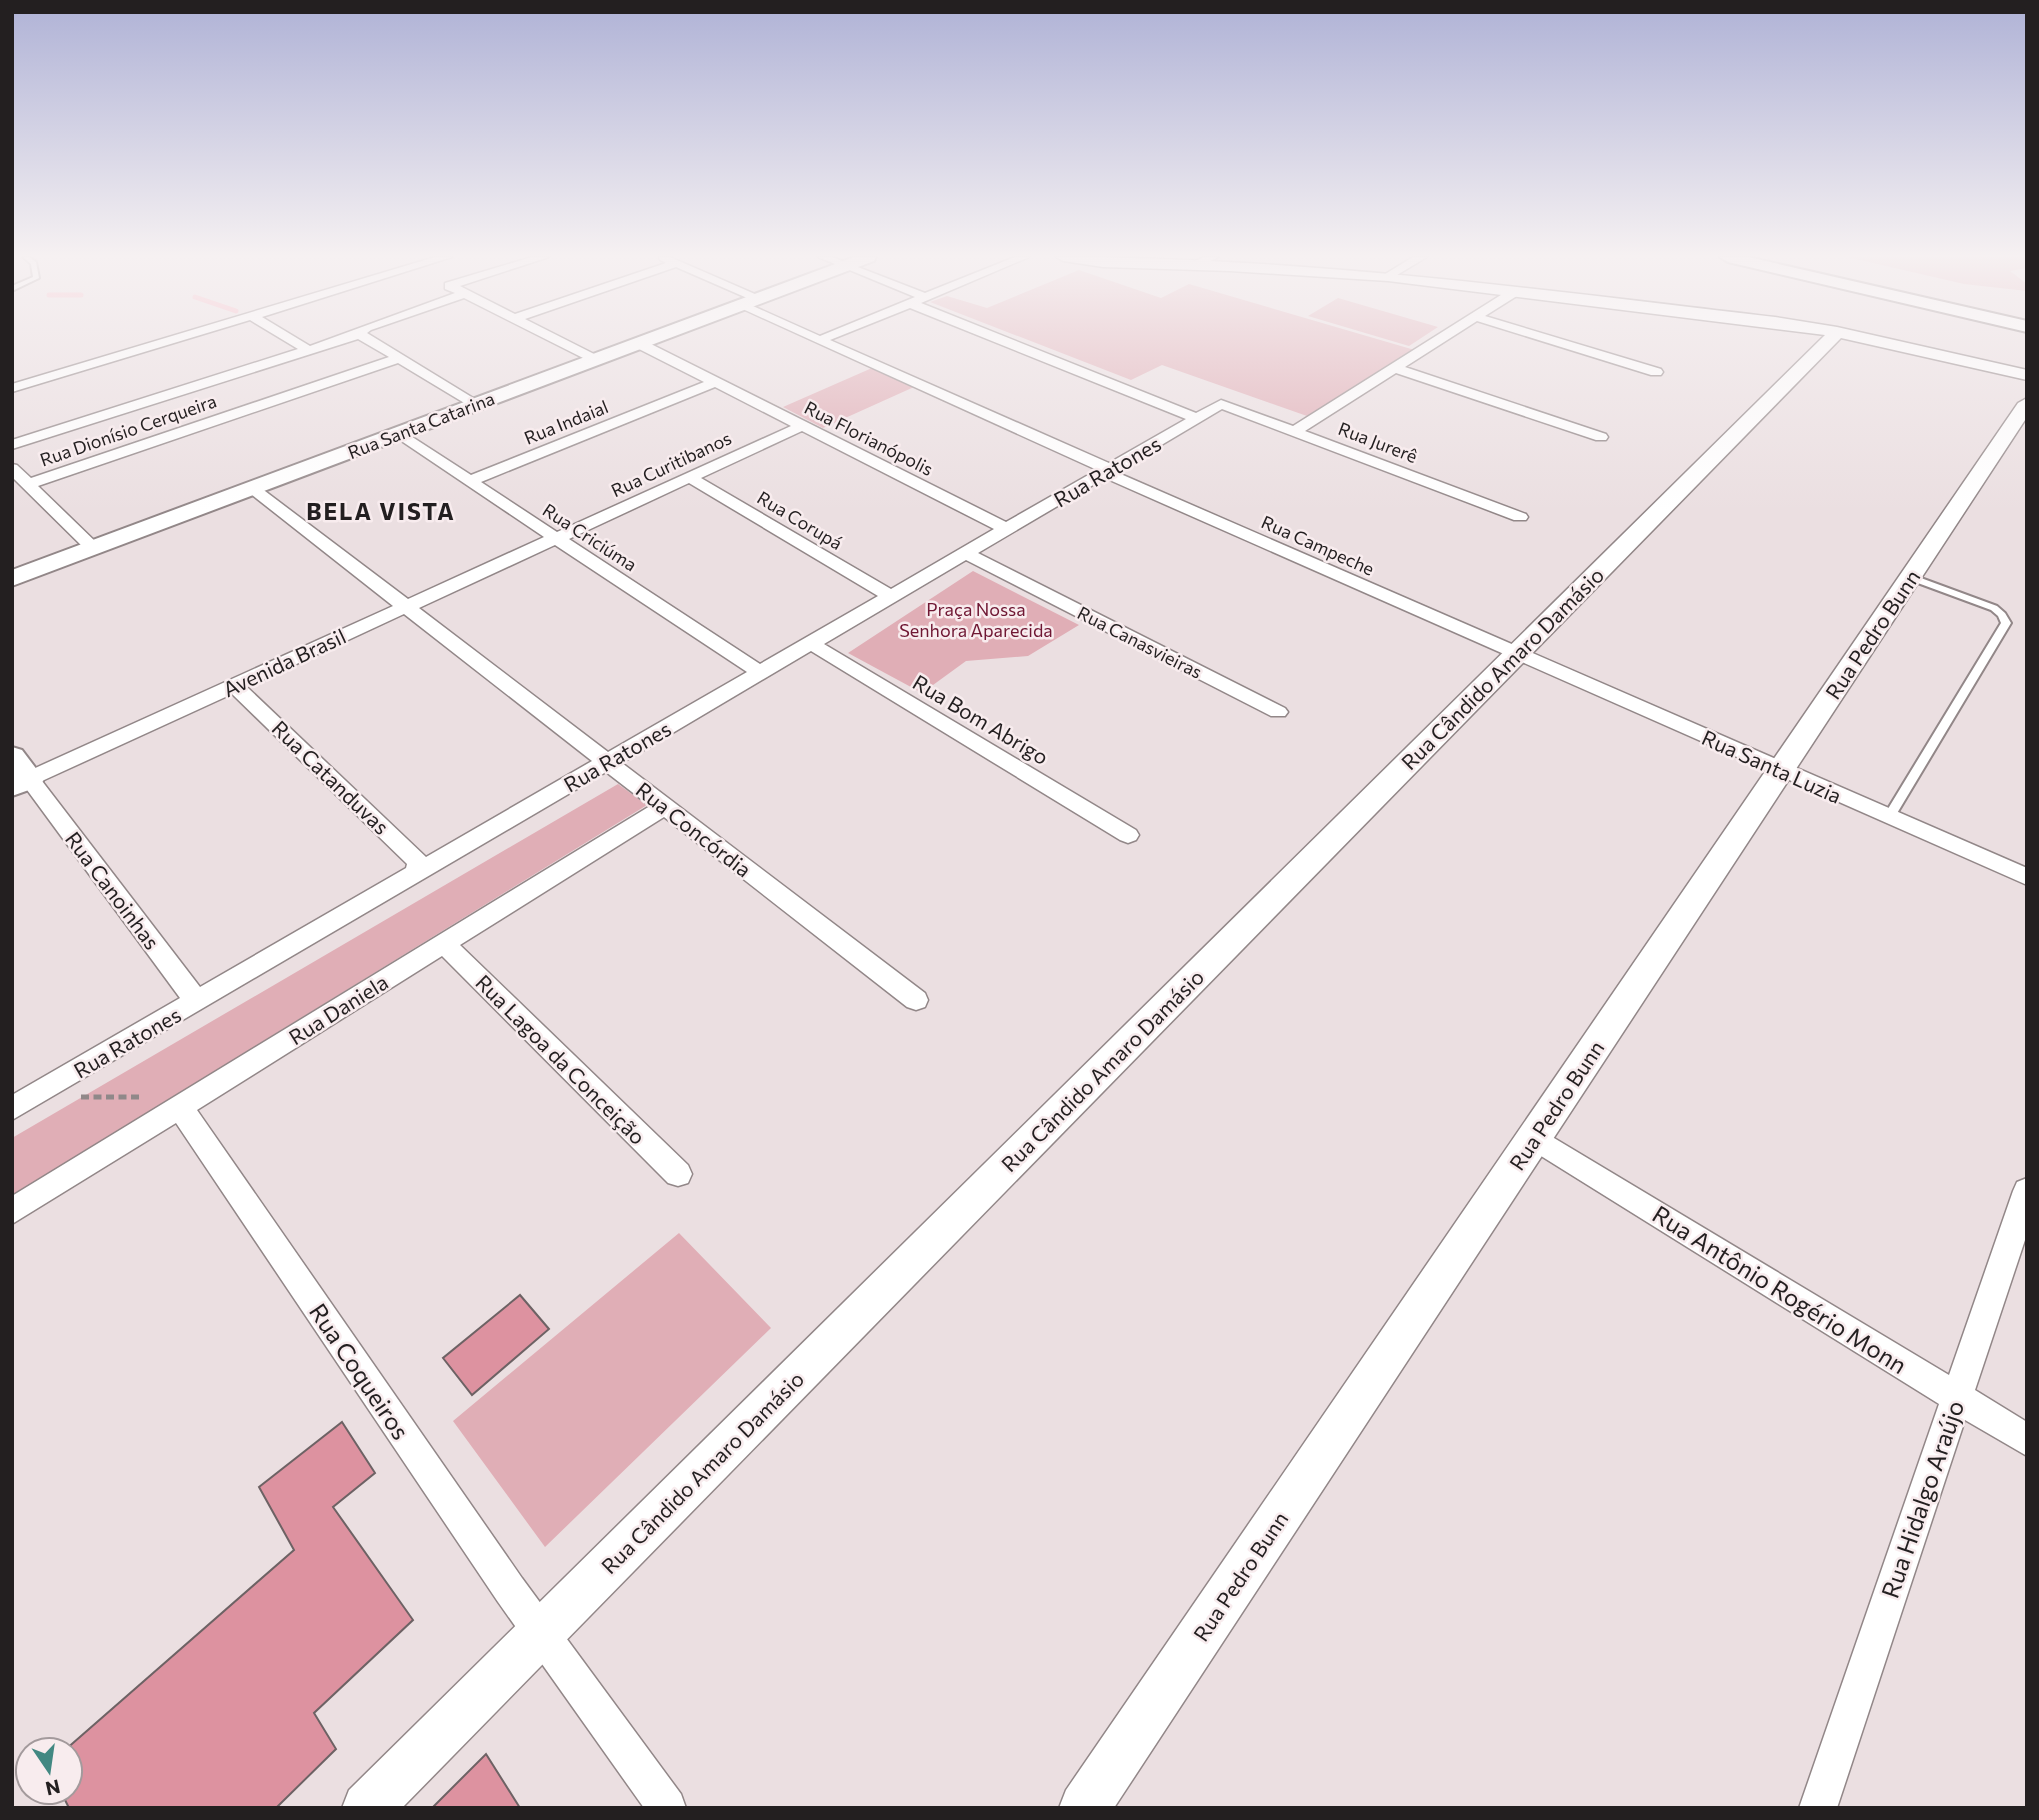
<svg xmlns="http://www.w3.org/2000/svg" width="2039" height="1820" viewBox="0 0 2039 1820" font-family="Commissioner,sans-serif">
	<rect width="100%" height="100%" fill="#ebdfe1"/>
	<path fill="#e0aeb6" d="M1847 257H2027V268L2010 271 2027 284V291L1964 284Z
		M1079 270 1161 298 1189 284 1418 351 1307 416 1162 365 1131 380 930 302 947 296 987 308Z
		M1338 298 1438 327 1409 346 1308 316Z
		M872 368 914 387 823 428 783 407Z
		M973 571 1079 625 1028 656 966 661 922 693 848 653Z
		M618 784 647 805 12 1196V1138Z
		M679 1233 771 1328 545 1547 453 1421Z"/>
	<g fill="none" stroke-linecap="round" stroke-linejoin="round">
		<path stroke="#fbaebc" stroke-width="5" d="M49 295H81
			M195 297 236 311"/>
	</g>
	<path fill="#dd92a0" stroke="#6d6264" stroke-width="2" d="M520 1295 549 1329 472 1395 443 1358Z
		M342 1422 375 1473 333 1507 413 1620 314 1713 336 1749 276 1808H69L61 1792H70V1750H65L294 1550 259 1487Z
		M486 1754 520 1808H432Z"/>
	<g fill="none" stroke-linecap="round" stroke-linejoin="round">
		<defs>
			<path id="service" d="M23 257H29L36 262 39 278 12 291V286L33 277 31 264Z
				M1910 574 1997 606 2005 613 2011 623 1893 820 1889 821 1883 817 2001 623 1998 616 1991 610 1907 579V575Z"/>
			<path id="minor" d="M435 257H452L262 317 310 346 455 293 445 289V283L532 257H549L460 286 515 314 666 263 660 260 659 257H670L764 298 754 301 676 267 525 319 600 357 602 360 595 364 464 298 371 330 367 333 483 404 476 408 471 407 398 363 38 486 99 545 101 548 93 553 87 551 12 477V464L17 465 31 478 389 357 358 339 12 449V440L298 349 250 320 12 392V384Z
				M818 257H832L925 293 1015 257H1029L921 303 1196 413 1221 400 1293 426 1512 288H1520V294L1485 316 1661 369 1663 372 1661 375H1651L1477 321 1405 367 1606 434 1608 437 1606 440H1596L1396 373 1305 431 1526 514 1528 517 1526 520H1514L1222 409 1116 472 2027 868V885L1105 478 978 553 1285 708 1288 712 1285 716H1271L966 560 824 644 1136 830 1139 835 1136 840 1128 843 1120 840 811 651 622 763 925 993 928 1000 925 1007 916 1010 907 1007 664 817 460 945 688 1165 692 1174 688 1183 678 1186 668 1183 442 956 197 1110 522 1578 681 1794 686 1808H644L498 1602 176 1123 12 1224V1196L650 806 606 772 12 1120V1095L180 998 19 779 22 774 393 606 247 491 244 488 247 485H257L408 599 544 537 391 434 398 430 403 431 471 475 704 382 633 346V340H643L1006 522 1097 470 734 305 744 302 820 336 915 297ZM910 308 1186 419 1109 463 830 340ZM715 387 791 426 557 532 481 482ZM802 431 994 529 891 589 701 478ZM689 483 878 596 760 664 569 539ZM555 545 747 672 608 752 419 608ZM404 614 592 761 426 857 247 687ZM232 694 407 864 406 868 200 987 42 781Z
				M1204 257H1218L1199 267H1191V263Z
				M1413 257H1427L1392 278 1382 276Z
				M1534 1126 1949 1375 2013 1191 2017 1182 2027 1178V1234L1975 1390 2027 1422V1456L1965 1420 1837 1808H1799L1939 1404 1525 1146 1521 1138 1525 1130Z"/>
			<path id="tertiary" d="M1056 257C1298 257 1535 289 1775 317L1837 327 2027 370V380L1841 338 402 1808H342L349 1790 1825 335 1388 281 1230 271 1103 267 1063 261Z
				M2027 398V417L1114 1808H1059L1066 1790 2018 403Z"/>
			<path id="secondary" d="M854 257H876L874 261 12 586V570Z
				M1720 257H1748L2027 321V332L1728 262Z
				M12 747 22 750 44 779 40 786 12 796Z"/>
		</defs>
		<use href="#service" stroke="#928788" stroke-width="4"/>
		<use href="#minor" stroke="#928788" stroke-width="3"/>
		<use href="#tertiary" stroke="#928788" stroke-width="3"/>
		<use href="#secondary" stroke="#928788" stroke-width="4"/>
		<path stroke="#908889" stroke-width="5" stroke-dasharray="8 4.5" stroke-linecap="butt" d="M81 1097H143"/>
		<use href="#service" fill="#fff" fill-rule="evenodd"/>
		<use href="#minor" fill="#fff" fill-rule="evenodd"/>
		<use href="#tertiary" fill="#fff" fill-rule="evenodd"/>
		<use href="#secondary" fill="#fff" fill-rule="evenodd"/>
	</g>
	<linearGradient id="sky" x2="0" y2="1"><stop stop-color="#afb2d6"/><stop offset="0.5" stop-color="#f6f1f2"/><stop offset="1" stop-color="#f6f1f2" stop-opacity="0"/></linearGradient>
	<rect width="2039" height="511" fill="url(#sky)"/>
	<g text-anchor="middle" dominant-baseline="central" stroke-width="5" stroke-linejoin="round" paint-order="stroke">
		<g font-size="18" fill="#231f20" stroke="#f8ecee">
			<text transform="translate(566 422) rotate(-22)">Rua Indaial</text>
			<text transform="translate(421 425) rotate(-21)">Rua Santa Catarina</text>
			<text transform="translate(128 430) rotate(-19)">Rua Dionísio Cerqueira</text>
			<text transform="translate(869 438) rotate(27)">Rua Florianópolis</text>
			<text transform="translate(1378 442) rotate(21)">Rua Jurerê</text>
			<text transform="translate(671 464) rotate(-25)">Rua Curitibanos</text>
			<text transform="translate(800 520) rotate(31)">Rua Corupá</text>
			<text transform="translate(590 537) rotate(33)">Rua Criciúma</text>
			<text transform="translate(1318 545) rotate(24)">Rua Campeche</text>
			<text transform="translate(1140 642) rotate(27)">Rua Canasvieiras</text>
		</g>
		<g font-size="18" fill="#6f1733" stroke="#f8ecee">
			<text x="976" y="609">Praça Nossa<tspan x="976" dy="21">Senhora Aparecida</tspan></text>
		</g>
		<g font-size="21" fill="#231f20" stroke="#f8ecee">
			<text transform="translate(1107 471) rotate(-30)">Rua Ratones</text>
			<text transform="translate(1872 634) rotate(-56)">Rua Pedro Bunn</text>
			<text transform="translate(284 662) rotate(-25)">Avenida Brasil</text>
			<text transform="translate(1502 668) rotate(-45)">Rua Cândido Amaro Damásio</text>
			<text transform="translate(981 719) rotate(31)">Rua Bom Abrigo</text>
			<text transform="translate(617 756) rotate(-30)">Rua Ratones</text>
			<text transform="translate(1772 766) rotate(24)">Rua Santa Luzia</text>
			<text transform="translate(331 777) rotate(44)">Rua Catanduvas</text>
			<text transform="translate(694 829) rotate(38)">Rua Concórdia</text>
			<text transform="translate(113 890) rotate(53)">Rua Canoinhas</text>
			<text transform="translate(338 1009) rotate(-32)">Rua Daniela</text>
			<text transform="translate(127 1042) rotate(-30)">Rua Ratones</text>
			<text transform="translate(561 1059) rotate(45)">Rua Lagoa da Conceição</text>
			<text transform="translate(1102 1070) rotate(-45)">Rua Cândido Amaro Damásio</text>
			<text transform="translate(1556 1105) rotate(-56)">Rua Pedro Bunn</text>
			<text transform="translate(702 1472) rotate(-45)">Rua Cândido Amaro Damásio</text>
			<text transform="translate(1240 1576) rotate(-56)">Rua Pedro Bunn</text>
		</g>
		<g font-size="23" font-weight="bold" letter-spacing="2" fill="#231f20" stroke="#f8ecee">
			<text x="381" y="511">BELA VISTA</text>
		</g>
		<g font-size="24" fill="#231f20" stroke="#f8ecee">
			<text transform="translate(1780 1289) rotate(32)">Rua Antônio Rogério Monn</text>
			<text transform="translate(360 1371) rotate(56)">Rua Coqueiros</text>
			<text transform="translate(1922 1499) rotate(-71)">Rua Hidalgo Araújo</text>
		</g>
	</g>
	<rect width="2039" height="1820" fill="none" stroke="#231f20" stroke-width="28"/>
	<g transform="translate(49 1771) rotate(167)"><circle r="33" fill="#f8ecee" stroke="#a39a9c" stroke-width="2"/>
	<path d="M0-5L12 26L0 18L-12 26Z" fill="#428882"/>
	<text y="-10" font-size="19" font-weight="bold" text-anchor="middle" fill="#231f20">N</text>
	</g>
</svg>
